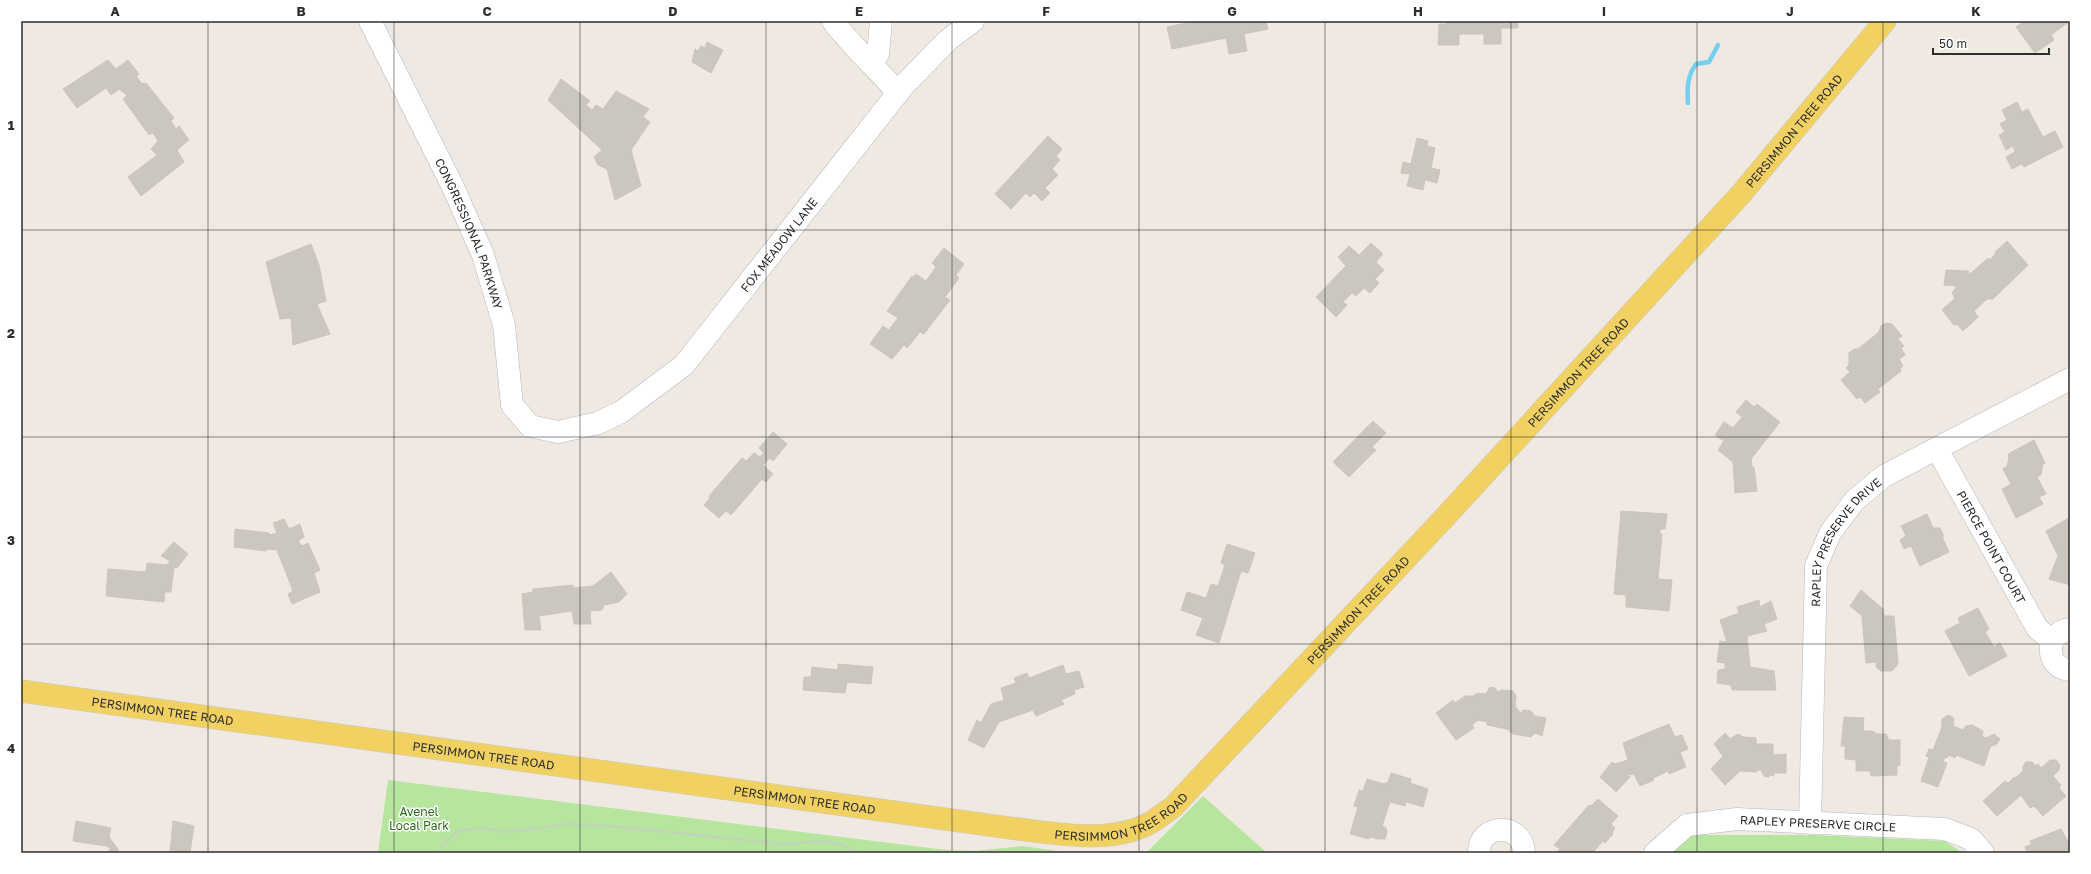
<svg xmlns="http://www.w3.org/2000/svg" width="2091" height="874" viewBox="0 0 2091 874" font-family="'Golos Text',sans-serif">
	<rect width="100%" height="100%" fill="#efe9e1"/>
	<path fill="#b6e59e" d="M388 780 946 850 976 851 1023 846 1071 853H378Z
		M1203 796 1267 853H1146Z
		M1692 835H1814L1945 841 1962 853H1673Z"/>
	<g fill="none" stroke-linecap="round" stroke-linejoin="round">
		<path stroke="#75cff0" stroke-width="4.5" d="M1688 103C1687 87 1687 77 1696 64L1709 62 1718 45"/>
	</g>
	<path fill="#cbc7bf" stroke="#cbc5ba" d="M1196 21H1266L1268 29 1244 34 1247 51 1229 54 1226 38 1172 49 1167 27Z
		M1447 21H1518V28H1501V44H1484V34H1459V45H1438L1439 24H1447Z
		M2025 21H2070L2051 35 2054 40 2035 53 2016 27Z
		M707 42 723 50 711 73 692 62 695 49 698 51 701 46 705 48Z
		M108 60 116 69 128 60 139 74 136 76 142 84 146 83 174 118 171 121 176 129 179 126 189 140 177 150 184 162 141 196 128 177 157 155 151 149 158 141 153 133 149 135 123 99 127 95 119 89 111 95 106 88 77 108 63 89Z
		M561 79 590 101 586 105 592 110 596 105 603 109 616 91 649 109 643 117 650 122 631 150 641 186 615 200 607 169 598 165 594 157 602 150 548 100Z
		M2017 102 2022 112 2028 109 2043 137 2055 131 2063 147 2024 167 2022 164 2012 169 2006 157 2015 152 2013 146 2006 150 1999 135 2005 132 2000 124 2007 120 2002 110Z
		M1048 136 1062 149 1056 156 1060 160 1052 169 1058 175 1045 188 1050 193 1042 201 1034 193 1030 197 1026 193 1011 209 995 194Z
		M1417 138 1428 141 1427 146 1435 148 1431 168 1440 170 1437 183 1425 180 1423 190 1407 186 1410 174 1401 173 1403 162 1411 164Z
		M2007 241 2028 265 1993 299H1987L1974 311 1978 317 1963 331 1957 324 1954 325 1942 310 1955 298 1952 293 1957 286 1944 285 1946 270 1968 271 1970 274 1988 258 1990 260 1996 253 1995 252Z
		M1371 243 1383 254 1376 262 1384 270 1375 279 1379 283 1370 293 1364 288 1356 296 1352 293 1343 302 1347 305 1336 317 1316 297 1346 266 1338 257 1349 246 1359 255Z
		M311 244 319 265 326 301 317 304 330 334 293 345 291 318 280 319 266 262Z
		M944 248 964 264 956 275 959 278 945 297 950 300 924 334 920 332 907 348 904 345 892 359 870 344 883 326 889 330 898 318 887 311 912 276 913 277 916 274 926 281 936 267 932 263Z
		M1886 323 1892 324 1902 336 1898 339 1904 346 1901 348 1905 355 1899 359 1903 366 1900 369 1901 371 1878 389 1880 392 1865 403 1860 397 1857 399 1841 380 1850 372 1846 368 1849 365V353L1854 349H1858L1879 332 1881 326Z
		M1746 400 1754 407 1757 404 1780 422 1751 459 1752 467H1754L1757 491 1735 493 1733 462 1718 450 1724 441 1715 435 1724 422 1733 428 1742 417 1736 412Z
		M1373 421 1386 433 1372 447 1376 450 1349 477 1333 462Z
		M773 432 787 444 773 461 770 458 763 465 773 474 766 482 762 479 731 515 726 511 719 518 704 505 710 498 709 496 742 458 746 461 754 453 760 457 764 453 759 448Z
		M2034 440 2045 463 2043 464 2041 475 2037 477 2046 494 2039 497 2043 504 2016 518 2002 489 2011 484 2003 469 2007 466 2009 458 2008 454Z
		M1621 511 1667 514 1665 529H1660V534H1662L1658 579 1672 580 1669 611 1626 607V595L1614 594Z
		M1927 514 1933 528H1940L1943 534V539L1949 552 1920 566 1911 546 1904 549 1900 540 1906 536 1901 526Z
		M2069 518 2070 519V585L2049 579 2058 556 2046 531Z
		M284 519 289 529 300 524 304 537 298 541 302 546 308 543 320 570 314 573 320 592 292 604 288 594 293 591 277 550 266 549V551L234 547 235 529 269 533 270 535 277 533 273 523Z
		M174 542 188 554 177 568 174 567 171 592H165L164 602 106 596 108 569 146 572 147 563 167 565 170 561 161 556Z
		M1227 544 1255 553 1248 573 1241 571 1219 643 1196 635 1203 618 1181 610 1187 592 1206 598 1211 584 1218 586 1225 565 1221 563Z
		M611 572 627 594 619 602 604 605 602 610 590 611 591 624H574L572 611 539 616 541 630H525L522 594 533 592V589L573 585V588L593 586Z
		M1861 590 1883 609 1884 616H1894L1898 664 1892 671H1881L1876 667V662L1866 663 1862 616 1850 606Z
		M1759 600 1760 607 1771 601 1777 619 1764 624 1767 631 1747 636 1750 667 1774 671 1776 690H1732L1731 685 1717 683 1718 670 1725 669V663L1717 662 1720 641 1727 642 1720 620 1739 613 1737 607Z
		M1978 608 1989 629 1985 632 1994 647 2000 643 2007 656 1969 676 1945 631 1960 623 1958 618Z
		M838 664 873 667 871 684 847 682 845 693 803 690 804 677H811L812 667 838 670Z
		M1063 665 1066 674 1079 671 1084 687 1074 690 1075 694 1061 700 1064 704 1036 716 1033 710 999 722 984 748 968 740 977 720 981 723 991 704 1004 700 1001 688 1016 683 1014 678 1027 673 1029 678Z
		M1490 687 1495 688 1498 692 1502 690 1513 691 1516 696 1515 706 1521 714 1523 710 1531 711 1535 716 1546 718 1542 736 1535 733 1531 737 1513 734 1507 729 1487 725V722L1478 720 1472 725 1474 728 1456 740 1436 713 1453 700 1455 703 1465 696H1473L1478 693 1486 694Z
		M1948 715 1954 718 1953 726 1963 730 1966 726 1972 725 1983 731 1982 736 1986 738 1994 734 2000 739 1997 744 1990 747 1984 766 1956 755 1955 758 1949 755 1947 758 1945 757 1943 762 1947 763 1938 787 1921 781 1929 757 1926 756 1929 749 1933 750 1942 727V719Z
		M1844 717 1864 718 1863 731H1872L1877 734H1886L1889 740H1900V765L1897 766V775L1871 776 1870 771H1856V760L1845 759V746H1841Z
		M1669 724 1675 737 1682 735 1688 749 1680 752 1686 767 1669 774 1668 771 1653 778 1654 780 1640 786 1634 774 1627 775 1630 777 1616 792 1600 777 1612 762 1615 764 1628 760 1623 743Z
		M1725 733 1730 739 1738 734 1743 737 1756 738V744H1773V755L1786 754V773H1774V776L1771 775 1769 777 1764 776 1761 770H1757V772L1740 771 1725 785 1711 769 1723 756 1714 744Z
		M2050 760H2056L2060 765 2059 770 2053 776 2061 785 2059 788 2066 796 2043 816 2034 806 2030 808 2021 795 1997 816 1983 801 2005 781 2008 783 2014 777 2015 778 2023 771V766L2026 762H2032L2036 766 2038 764 2041 768Z
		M1391 773 1411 779 1410 783 1428 789 1423 807 1406 802 1405 806 1390 802 1382 826 1386 828 1387 832 1385 839H1378L1370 837 1369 839 1350 834 1358 807 1354 806 1359 790 1363 791 1367 779 1384 784 1388 782Z
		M1598 799 1618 816 1611 824 1615 828 1612 832 1613 834 1605 843 1603 841 1593 852 1595 853H1556L1560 849 1554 845 1589 805 1591 806Z
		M76 821 111 828 109 837 118 849 117 853H105L109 852 110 848 106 846 73 841Z
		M173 821 194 826 190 853H170Z
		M2061 829 2070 845V853H2027L2025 847 2032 844 2030 841Z"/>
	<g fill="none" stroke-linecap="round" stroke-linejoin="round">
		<defs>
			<g id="minor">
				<path id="s1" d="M370 21 453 187 483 255 504 325 512 405 530 426 558 432 598 423 621 412 684 365 904 85 948 40 973 21"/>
				<path d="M833 21C852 47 877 68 898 93"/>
				<path d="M871 63 878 54 881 21"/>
				<path id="s2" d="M1937 449 2037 628 2052 641"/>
				<path d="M2070 629C2045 632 2044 668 2070 670"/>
				<path id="s3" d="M1810 823 1816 566 1830 533 1855 500 1884 476 2070 379"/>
				<path d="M1479 853C1478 823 1523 821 1524 853"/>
				<path id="s4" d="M1655 853 1687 825 1737 819 1945 829 1971 839 1983 853"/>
			</g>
			<g id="major">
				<path id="s5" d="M21 691 1018 829C1060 834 1111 844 1150 823 1158 818 1166 812 1173 807L1446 516 1741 194 1885 21"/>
			</g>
		</defs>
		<use href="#minor" stroke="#b4b7c1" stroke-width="23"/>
		<use href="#major" stroke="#c9c9c9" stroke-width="23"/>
		<path stroke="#c9c9c9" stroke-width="2.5" stroke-dasharray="3 2" stroke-linecap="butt" d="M439 853 444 842 461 830 482 828 505 832 570 824 621 827 781 844C813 844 830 835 859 853"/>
		<use href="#minor" stroke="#fff" stroke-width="22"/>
		<use href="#major" stroke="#f2d163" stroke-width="22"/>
	</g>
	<path fill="none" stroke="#2e2e2e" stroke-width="1" stroke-opacity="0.55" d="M208 21V853M394 21V853M580 21V853M766 21V853M952 21V853M1139 21V853M1325 21V853M1511 21V853M1697 21V853M1883 21V853M21 230H2070M21 437H2070M21 644H2070"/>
	<g text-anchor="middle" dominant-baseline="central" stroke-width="3" stroke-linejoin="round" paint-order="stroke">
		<g font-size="12" fill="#2e2e2e" stroke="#fff">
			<text stroke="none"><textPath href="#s5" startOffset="2087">PERSIMMON TREE ROAD</textPath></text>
			<text stroke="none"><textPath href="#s1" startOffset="235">CONGRESSIONAL PARKWAY</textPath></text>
			<text stroke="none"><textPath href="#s1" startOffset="768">FOX MEADOW LANE</textPath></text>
			<text stroke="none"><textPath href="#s5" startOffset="1763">PERSIMMON TREE ROAD</textPath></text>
			<text stroke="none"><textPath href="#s3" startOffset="291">RAPLEY PRESERVE DRIVE</textPath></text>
			<text stroke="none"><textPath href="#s2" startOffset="112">PIERCE POINT COURT</textPath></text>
			<text stroke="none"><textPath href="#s5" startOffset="1439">PERSIMMON TREE ROAD</textPath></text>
			<text stroke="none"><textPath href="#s5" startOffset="143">PERSIMMON TREE ROAD</textPath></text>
			<text stroke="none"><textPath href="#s5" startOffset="467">PERSIMMON TREE ROAD</textPath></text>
			<text stroke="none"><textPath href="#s5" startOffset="791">PERSIMMON TREE ROAD</textPath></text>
			<text stroke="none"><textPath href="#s5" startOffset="1115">PERSIMMON TREE ROAD</textPath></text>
			<text stroke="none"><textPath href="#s4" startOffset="174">RAPLEY PRESERVE CIRCLE</textPath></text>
		</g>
		<g font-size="12" fill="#2c6e1b" stroke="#fff">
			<text x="419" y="811">Avenel<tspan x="419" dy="14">Local Park</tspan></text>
		</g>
	</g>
	<rect width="2091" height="874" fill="none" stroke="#ffffff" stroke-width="44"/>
	<path d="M1933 48v6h116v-6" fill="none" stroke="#2e2e2e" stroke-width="2"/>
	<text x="1939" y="48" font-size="12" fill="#2e2e2e" stroke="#ffffff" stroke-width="3" paint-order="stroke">50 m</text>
	<rect x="22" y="22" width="2047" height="830" fill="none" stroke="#2e2e2e" stroke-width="1.5"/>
	<g font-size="13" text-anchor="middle" font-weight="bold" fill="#2e2e2e">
		<text x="115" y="16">A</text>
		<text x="301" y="16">B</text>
		<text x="487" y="16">C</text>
		<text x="673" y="16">D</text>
		<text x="859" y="16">E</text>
		<text x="1046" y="16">F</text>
		<text x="1232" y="16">G</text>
		<text x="1418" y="16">H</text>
		<text x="1604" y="16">I</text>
		<text x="1790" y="16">J</text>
		<text x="1976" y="16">K</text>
		<text x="11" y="130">1</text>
		<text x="11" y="338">2</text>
		<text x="11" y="545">3</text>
		<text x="11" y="753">4</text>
	</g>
</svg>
